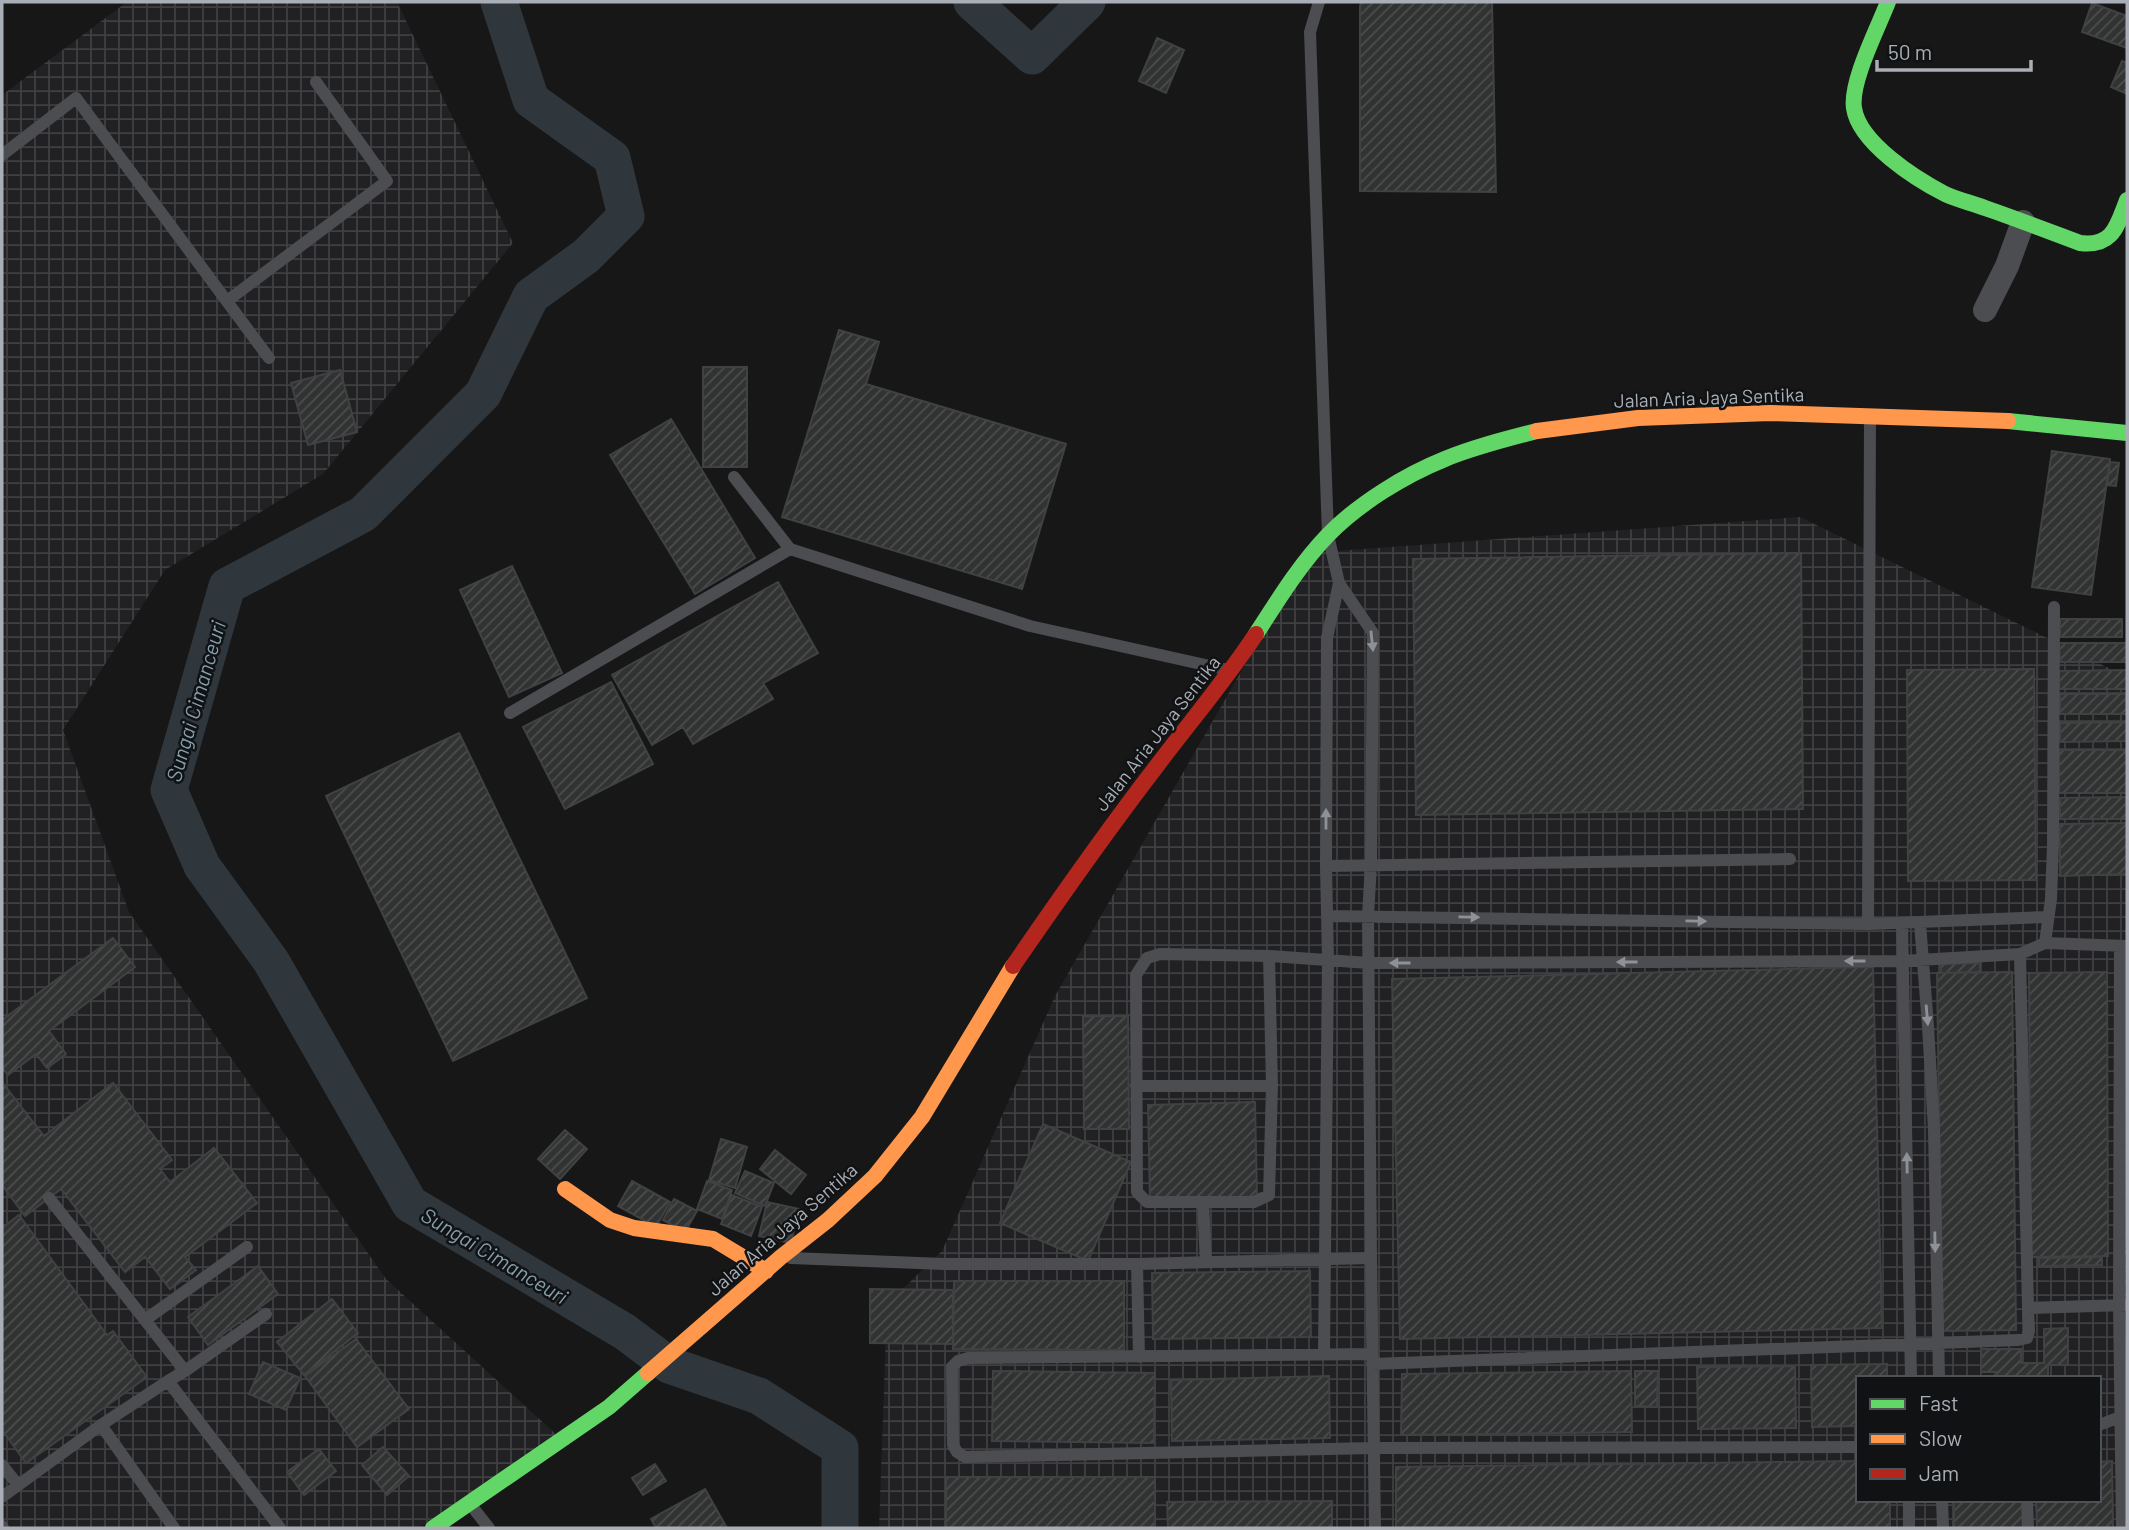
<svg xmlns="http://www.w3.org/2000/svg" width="2129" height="1530" viewBox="0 0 2129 1530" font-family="Barlow,sans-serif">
	<defs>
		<pattern id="industrial-grid" width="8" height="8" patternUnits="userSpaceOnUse" patternTransform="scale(1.75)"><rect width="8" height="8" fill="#212123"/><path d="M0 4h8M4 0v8" fill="none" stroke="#3f3f41"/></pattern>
		<pattern id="building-hatch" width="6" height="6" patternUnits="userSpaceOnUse" patternTransform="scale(1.75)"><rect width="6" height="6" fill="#313232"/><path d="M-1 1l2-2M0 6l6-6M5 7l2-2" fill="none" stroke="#4c4d4d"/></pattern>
	</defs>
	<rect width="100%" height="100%" fill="#171717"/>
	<path fill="url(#industrial-grid)" fill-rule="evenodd" d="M127 2H397L513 243 323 474 165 570 63 730 129 912 386 1279 559 1437 419 1528H2V95Z
		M1800 517 2127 677V1528H879L887 1304 942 1251 1055 996 1309 553ZM1858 1378H2099V1500H1858Z"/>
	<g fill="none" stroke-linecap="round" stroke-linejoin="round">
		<path stroke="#2f373c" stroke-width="37" d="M499 2 531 100 612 158 626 216 586 256 531 296 483 394 363 514 227 586 169 790 202 866 271 961 410 1204 625 1332 669 1365 759 1396 840 1448V1528
			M972 2 1032 56 1087 2"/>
	</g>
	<path fill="url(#building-hatch)" stroke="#404143" stroke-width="2" d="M1361 2H1492L1496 192 1360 191V6Z
		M2092 3 2127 16V48L2082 32Z
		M1157 38 1184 50 1166 93 1139 81Z
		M2122 61 2127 63V94L2111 87Z
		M839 330 879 342 866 384 1066 444 1022 589 782 517Z
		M703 367H747V467H703Z
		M340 370 357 432 308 445 291 383Z
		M671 419 755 558 695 594 610 455Z
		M2052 451 2110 459 2091 595 2032 587Z
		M2110 462 2119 463 2116 486 2107 485Z
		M1801 553 1803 809 1416 815 1413 559Z
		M512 566 562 673 509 697 460 590Z
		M778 582 818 653 763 683 773 699 693 744 683 727 652 745 612 675Z
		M2060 619H2122V637H2060Z
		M2059 643H2127V662H2060Z
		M2034 669 2036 880 1908 881 1907 670Z
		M2127 670V689H2059V671Z
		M611 682 653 764 565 809 523 727Z
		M2060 694H2127V714H2060Z
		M2127 722V741L2060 742V723Z
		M459 733 587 998 453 1061 326 796Z
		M2059 750H2127V793H2059Z
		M2127 797V819H2060V798Z
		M2127 823V874L2060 876V824Z
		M113 938 135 967 49 1031 66 1054 47 1068 36 1054 8 1075 2 1067V1020Z
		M1980 963V972L1941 973 1940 964Z
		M1873 967 1882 1328 1400 1339 1392 979Z
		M2012 972 2016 1330 1942 1331 1937 973Z
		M2107 972 2108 1256 2031 1257 2029 973Z
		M2123 972H2127V1252H2124Z
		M1083 1016H1128L1129 1129H1084Z
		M2 1082 44 1136 113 1083 172 1160 160 1169 170 1182 214 1148 257 1203 185 1257 196 1270 170 1289 145 1257 125 1272 61 1189 25 1216 2 1185Z
		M1255 1102 1257 1198 1150 1200 1148 1105Z
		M1043 1124 1131 1162 1088 1261 1000 1223Z
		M565 1130 587 1149 560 1179 538 1159Z
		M721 1139 747 1147 735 1188 709 1180Z
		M775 1150 806 1175 791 1194 760 1169Z
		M745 1171 774 1183 765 1206 735 1193Z
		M632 1181 670 1202 656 1227 618 1206Z
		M707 1181 732 1190 722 1219 697 1209Z
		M732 1195 762 1207 751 1236 721 1224Z
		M674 1199 697 1211 685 1232 663 1220Z
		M767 1202 799 1209 791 1243 759 1236Z
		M19 1215 107 1335 113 1331 147 1377 26 1463 2 1430V1228Z
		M2102 1257V1265L2039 1266V1258Z
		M258 1266 278 1294 208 1345 188 1317Z
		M1310 1271 1311 1337 1153 1339 1152 1273Z
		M954 1281H1124V1350L953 1349Z
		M870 1289 953 1290V1344L870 1343Z
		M332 1299 358 1333 304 1375 277 1342Z
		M2068 1328V1365H2048V1378H1997V1372H1981V1349H2021V1363H2044V1329Z
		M356 1339 409 1409 357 1447 305 1376Z
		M263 1362 300 1378 286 1410 249 1394Z
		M1887 1364V1378H1858V1426L1812 1427 1811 1365Z
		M1795 1366 1796 1428 1698 1429 1697 1367Z
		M993 1371 1155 1373 1154 1443 992 1441Z
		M1631 1371 1632 1432 1401 1435 1402 1374Z
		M1635 1371H1658L1657 1407 1635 1406Z
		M1329 1376 1330 1438 1172 1441 1171 1380Z
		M383 1447 409 1476 387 1495 362 1465Z
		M319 1449 336 1471 304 1495 287 1472Z
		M1858 1461V1500H1890V1528H1396V1467Z
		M2112 1461 2113 1528H2037L2036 1500H2099V1462Z
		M655 1464 666 1481 643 1495 632 1478Z
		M946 1477H1155V1528H946Z
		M705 1489 727 1528H656L651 1519Z
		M1954 1500H2023V1528H1954Z
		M1332 1501V1528H1168L1167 1502Z"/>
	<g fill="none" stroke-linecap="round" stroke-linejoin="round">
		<path stroke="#4c4d50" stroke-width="12" d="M2 155 76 98 269 358
			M227 301 387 181 316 82
			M734 477 790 549 1030 626 1228 670
			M510 713 790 549
			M1326 866 1790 859
			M1327 916 1868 924 2047 917
			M1902 923 1911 1378
			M1920 923 1928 1026 1934 1130 1939 1378
			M1868 924 1870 417
			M2045 943 2127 946
			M2120 946 2119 1305 2122 1528
			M2020 954 2028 1308 2125 1305
			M1269 956 1272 1086 1269 1195 1254 1202H1147L1137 1192 1136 975 1147 958 1160 954 1269 956 1369 963 1902 961 2020 954 2045 943 2051 899 2053 844 2054 607
			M1136 1086H1272
			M49 1198 185 1371 168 1381 280 1528
			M1203 1203 1206 1262
			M791 1258 944 1264H1137L1371 1258 1368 915 1371 865 1373 633 1339 583 1328 535 1310 32 1319 2
			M1371 1258 1375 1528
			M1137 1264 1139 1357
			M145 1320 247 1247
			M1324 1354 1328 961 1326 866 1327 638 1339 583
			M1372 1354 968 1358 958 1361 952 1367 953 1445 957 1452 965 1457 1373 1448 1858 1447
			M1372 1364 2018 1340 2027 1338 2029 1331 2028 1308
			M185 1371 266 1314
			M101 1425 174 1528
			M2099 1425 2120 1417
			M2 1465 18 1485
			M2 1497 101 1425 168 1381
			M1909 1500V1528
			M1942 1500 1943 1528
			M2027 1500 2028 1528
			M470 1504 489 1528
			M2 1526 3 1528"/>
		<path stroke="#4c4d50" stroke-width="24" d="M1985 310 2007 266 2023 222"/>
		<path stroke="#63d668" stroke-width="16" d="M1888 2C1878 28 1850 82 1854 108 1859 143 1916 179 1945 194 1958 200 1972 203 1985 208 2017 219 2048 231 2080 243 2113 247 2117 226 2127 200
			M2008 421 2127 433
			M1256 634C1278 600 1300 564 1328 535 1358 504 1405 475 1445 459 1474 447 1506 439 1537 431
			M433 1528 609 1407 648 1373"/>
		<path stroke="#ff974d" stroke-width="16" d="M1537 431 1638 418 1770 413 2008 421
			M565 1189 610 1220 634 1228 713 1239 766 1271
			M648 1373 781 1257 828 1220 875 1176 922 1117 1013 966"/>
		<path stroke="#b3261e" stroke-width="16" d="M1013 966C1059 899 1106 832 1156 767 1190 722 1225 681 1256 634"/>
	</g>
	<defs><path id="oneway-solid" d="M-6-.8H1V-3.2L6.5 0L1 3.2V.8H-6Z" transform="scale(1.75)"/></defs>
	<g fill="#8e9298">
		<use href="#oneway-solid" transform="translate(1372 641) rotate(84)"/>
		<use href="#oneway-solid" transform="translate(1326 819) rotate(-90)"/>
		<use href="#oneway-solid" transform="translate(1469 917) rotate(1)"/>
		<use href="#oneway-solid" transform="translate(1696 921) rotate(1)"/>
		<use href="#oneway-solid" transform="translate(1855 961) rotate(180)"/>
		<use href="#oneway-solid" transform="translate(1627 962) rotate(180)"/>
		<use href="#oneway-solid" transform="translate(1400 963) rotate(180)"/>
		<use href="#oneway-solid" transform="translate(1927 1015) rotate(85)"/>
		<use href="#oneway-solid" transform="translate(1907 1163) rotate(-91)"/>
		<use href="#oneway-solid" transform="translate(1935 1242) rotate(89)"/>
	</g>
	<g text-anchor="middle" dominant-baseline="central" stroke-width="5" stroke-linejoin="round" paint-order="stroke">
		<g font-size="19" fill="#aaafb7" stroke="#111213">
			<text transform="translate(1709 397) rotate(-2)">Jalan Aria Jaya Sentika</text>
			<text transform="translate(1157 733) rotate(-52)">Jalan Aria Jaya Sentika</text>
			<text transform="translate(782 1229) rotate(-41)">Jalan Aria Jaya Sentika</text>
		</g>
		<g font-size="21" font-style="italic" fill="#849fae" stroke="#111213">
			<text transform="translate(195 701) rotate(-74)">Sungai Cimanceuri</text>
			<text transform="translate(495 1255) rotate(31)">Sungai Cimanceuri</text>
		</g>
	</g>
	<rect width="2129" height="1530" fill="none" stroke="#aaafb7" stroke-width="7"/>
	<rect x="1856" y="1376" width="245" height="126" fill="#111213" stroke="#4e5155" stroke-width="2"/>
	<rect x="1870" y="1399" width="35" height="10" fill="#63d668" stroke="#4e5155" stroke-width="2"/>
	<text x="1919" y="1411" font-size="21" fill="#aaafb7">Fast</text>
	<rect x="1870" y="1434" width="35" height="10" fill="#ff974d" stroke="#4e5155" stroke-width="2"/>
	<text x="1919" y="1446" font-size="21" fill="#aaafb7">Slow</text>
	<rect x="1870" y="1469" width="35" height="10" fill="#b3261e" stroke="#4e5155" stroke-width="2"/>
	<text x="1919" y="1481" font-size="21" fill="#aaafb7">Jam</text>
	<path d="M1877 60v10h154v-10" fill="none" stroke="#aaafb7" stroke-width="3.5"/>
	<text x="1888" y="60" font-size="21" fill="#aaafb7" stroke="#111213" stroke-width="5" paint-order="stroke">50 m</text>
</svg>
